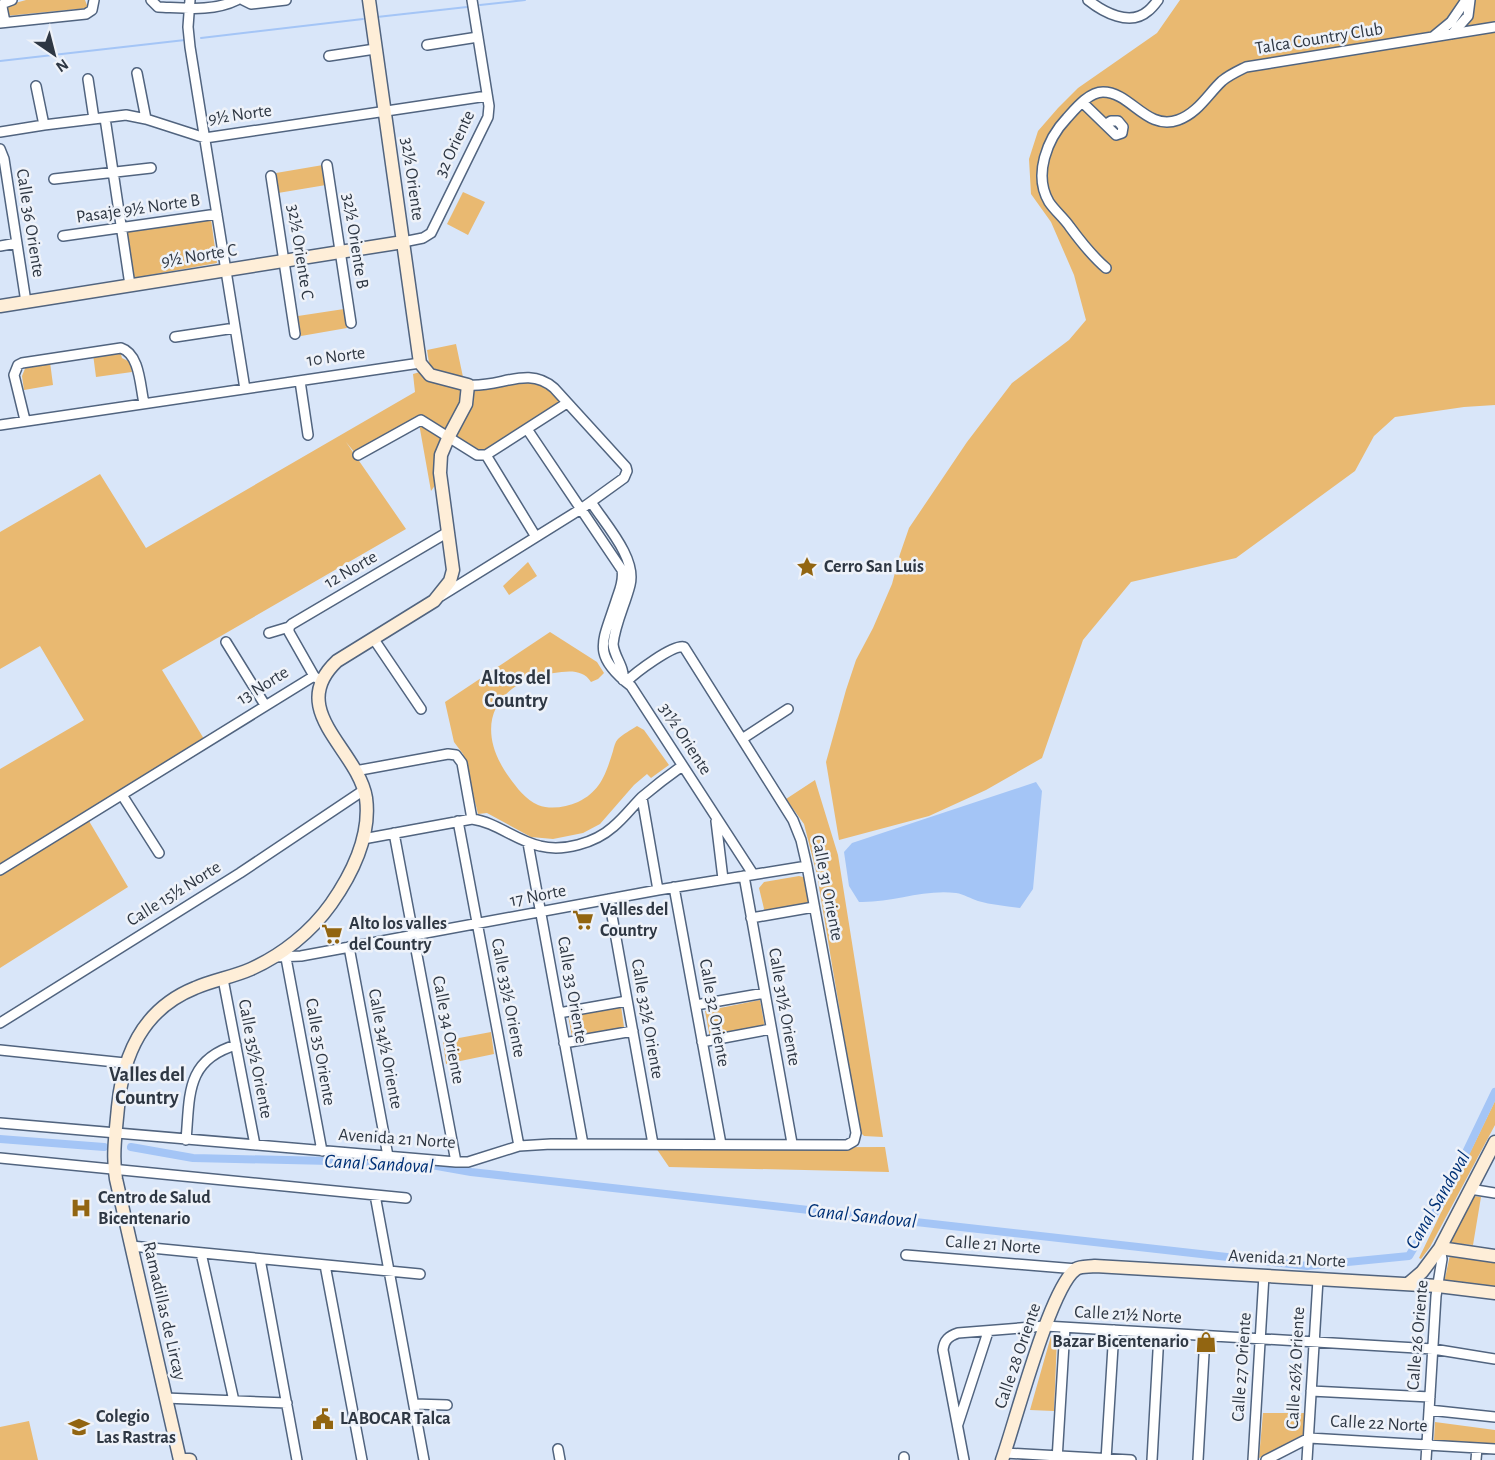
<svg xmlns="http://www.w3.org/2000/svg" width="1495" height="1460" viewBox="0 0 1495 1460" font-family="'Alegreya Sans',sans-serif">
	<rect width="100%" height="100%" fill="#d9e6f9"/>
	<path fill="#e9b971" d="M26 0H85L88 8 6 16 5 7 8 5Z
		M1180 0H1495V405L1464 407 1395 417 1374 436 1355 471 1236 558 1131 582 1083 640 1042 758 986 790 929 816 839 840 826 762 846 690 856 660 873 628 892 584 900 554 909 528 967 442 1012 383 1069 340 1086 320 1074 275 1051 222 1031 194 1029 159 1038 131 1058 108 1078 88 1157 33Z
		M323 165 326 185 278 193 276 173Z
		M463 192 485 202 468 235 447 224Z
		M211 219 217 263 134 278 126 232Z
		M344 309 347 328 301 336 298 316Z
		M456 344 463 377 468 378 467 391 436 484 431 491 418 418 355 453 346 442 406 529 162 670 204 739 0 867V769L84 720 40 646 0 669V532L100 474 146 548 415 392 413 374 430 369 427 350Z
		M120 351 122 358 130 362 132 372 96 377 93 354Z
		M50 362 53 385 24 390 22 376 26 366Z
		M535 379 548 386 563 403 485 452H477L453 435 471 388 486 389Z
		M528 562 537 576 509 595 503 586Z
		M550 632 597 662 604 673 598 679 591 682C583 669 568 671 554 673 493 682 473 727 509 777 517 788 526 800 538 805 551 810 566 807 578 802 601 791 606 773 613 751 614 747 615 742 618 739 623 734 631 730 637 726L644 730 669 765 651 778 647 774 634 785 600 824 583 833 553 839 531 837 487 813 478 814 463 754 454 742 445 702Z
		M815 780 838 855 883 1137 864 1136 860 1132 817 875 804 824 786 799Z
		M86 816 128 887 0 968V871Z
		M799 876 807 878 809 904 765 913 759 888 764 882Z
		M760 1000 765 1028 710 1038 705 1011Z
		M621 1006 624 1027 572 1037 568 1015Z
		M491 1032 494 1054 446 1064 443 1041Z
		M1495 1101V1125L1430 1247 1421 1259 1419 1258Z
		M885 1147 889 1172 669 1167 656 1148Z
		M1474 1196 1481 1197 1473 1245 1450 1243Z
		M1450 1255 1495 1261V1289L1444 1283Z
		M1051 1336 1057 1338 1054 1411 1030 1410Z
		M1263 1413H1307L1305 1436 1259 1458Z
		M29 1421 38 1460H0V1427Z
		M1435 1422 1495 1430V1444L1434 1440Z"/>
	<path fill="#a4c5f6" d="M1036 782 1042 791 1033 889 1020 908C1006 906 992 905 978 901 971 899 964 894 956 893 923 889 892 903 859 902L849 886 844 852 852 843Z"/>
	<g fill="none" stroke-linecap="round" stroke-linejoin="round">
		<path stroke="#a4c5f6" stroke-width="2" d="M480 5 525 0
			M377 17 467 7
			M201 38 363 19
			M0 61 185 40"/>
		<path stroke="#a4c5f6" stroke-width="8" d="M0 1139 104 1147
			M131 1147 193 1158 420 1163 471 1172 1307 1266 1409 1256 1447 1192 1495 1092"/>
		<defs>
			<path id="street" d="M151 0 158 7C184 8 213 12 237 0
				M190 0 188 27 190 47 245 389
				M243 0 251 4 286 0
				M1088 0C1103 12 1130 27 1148 11 1152 8 1155 4 1158 0
				M5 22 2 7 4 3 12 0
				M0 23 86 14 92 10 94 0
				M1452 34 1468 16 1470 0
				M1434 36 1451 22 1466 0
				M427 45 478 37
				M329 56 375 49
				M137 73 146 119
				M88 79 94 119
				M36 86 44 125
				M1083 103 1116 135 1122 133 1123 127 1118 121H1111L1106 124
				M105 118 130 285
				M0 132 44 125 126 115 146 119 205 138 487 96
				M0 149 4 159 26 302
				M327 165 351 323
				M271 176 295 334
				M54 179 151 168
				M63 236 217 214
				M403 242 423 238 431 233 488 117 489 106 472 0
				M0 246 17 243
				M1106 268C1092 256 1081 242 1070 227 1064 218 1055 211 1049 202 1033 175 1047 139 1067 118 1076 108 1089 92 1103 92 1131 92 1146 131 1178 120 1198 113 1208 94 1222 81 1229 75 1238 71 1246 67L1495 27
				M175 337 235 328
				M300 381 308 435
				M25 420 14 375 18 365 22 363 121 348C140 354 140 386 144 403
				M0 425 420 363
				M527 429 622 570C624 580 620 589 617 598 603 642 590 654 631 686L753 874
				M358 455 421 420 477 455H486L567 403
				M486 455 536 537
				M591 502C605 524 637 558 630 585 625 605 615 624 613 644 614 657 625 667 623 680
				M441 596 581 509 624 478 627 471 626 467 554 388C528 365 500 388 468 385
				M289 627V632L314 676 318 679
				M269 633 289 627 292 624 448 532
				M373 638 421 709
				M226 642 265 705
				M742 739 788 709
				M355 771 448 754 456 755 462 763 472 819
				M122 795 159 853
				M642 798 658 890
				M458 821 519 1146
				M716 821 723 879
				M394 833 456 1162
				M363 839 472 819C496 822 516 841 540 846 563 852 595 843 613 827 624 818 632 807 642 797 655 786 668 776 682 766
				M528 843 583 1144
				M0 870 314 676
				M744 876 792 1143
				M674 887 721 1144
				M609 899 653 1144
				M751 918 814 907
				M349 947 388 1156
				M274 957 301 956 658 890 807 866
				M286 958 322 1151
				M223 979 255 1145
				M696 1005 765 993
				M559 1013 627 1001
				M0 1023 240 873 364 790
				M702 1042 771 1029
				M564 1043 633 1031
				M0 1050 125 1063
				M0 1123 456 1162H468L519 1146 551 1144 847 1145 854 1141 856 1133 807 866 801 840 793 820 684 647C673 644 635 673 626 682
				M186 1140C190 1096 185 1060 236 1045
				M0 1158 406 1198
				M1470 1189 1495 1193
				M375 1195 424 1460
				M131 1246 420 1274
				M201 1253 234 1401
				M906 1255 1077 1269
				M260 1259 297 1460
				M325 1265 362 1460
				M1311 1391 1430 1397
				M165 1398 287 1403
				M414 1404 447 1405
				M1429 1410 1495 1417
				M958 1424 988 1332
				M558 1449 560 1460
				M1005 1453 1131 1460
				M904 1460V1457
				M964 1460 943 1350C944 1340 949 1336 958 1333L1045 1326 1433 1349 1495 1359
				M1057 1460 1065 1328
				M1106 1460 1114 1330
				M1152 1460 1159 1333
				M1198 1460 1205 1336
				M1253 1460 1264 1275
				M1266 1460 1309 1438 1495 1449
				M1307 1460 1318 1279
				M1426 1460 1436 1296 1442 1259 1440 1248
				M1476 1460 1477 1448"/>
			<path id="secondary" d="M0 306 403 242
				M1440 1248 1495 1256
				M1408 1284 1422 1272 1440 1248 1495 1142
				M190 1460H180L116 1179C112 1156 116 1130 118 1107 123 1054 143 1009 195 988 213 980 233 977 251 969 282 955 311 932 331 904 352 874 371 835 366 798 358 749 285 710 337 661L434 601 450 581 453 570 440 473 441 455 449 436 466 404 468 385 430 375 420 363 369 0
				M1002 1460C1015 1424 1050 1287 1076 1269 1081 1266 1089 1267 1095 1266L1438 1286 1495 1293"/>
		</defs>
		<use href="#street" stroke="#51647f" stroke-width="12"/>
		<use href="#secondary" stroke="#51647f" stroke-width="15"/>
		<use href="#street" stroke="#fff" stroke-width="9"/>
		<use href="#secondary" stroke="#feeed8" stroke-width="12"/>
	</g>
	<defs>
		<symbol id="sight-bare" viewBox="-9 -9 18 18"><path d="M0-6L1.8-2.2L6-1.7L2.9 1.2L3.7 5.4L0 3.3L-3.7 5.4L-2.9 1.2L-6-1.7L-1.8-2.2Z" fill="#926511" stroke="#eef2f9" stroke-width="2.5" paint-order="stroke"/></symbol>
		<symbol id="supermarket-bare" viewBox="-9 -9 18 18"><path d="M-6-5.5h2.5l.6 2H6L4.5 2H-2.5L-4.4-4H-6ZM-1.5 3.2a1.3 1.3 0 1 0 .1 0ZM3 3.2a1.3 1.3 0 1 0 .1 0Z" fill="#926511" stroke="#eef2f9" stroke-width="2.5" paint-order="stroke"/></symbol>
		<symbol id="hospital-bare" viewBox="-9 -9 18 18"><path d="M-5-5h3v3.5h4V-5h3V5h-3V1.5h-4V5h-3Z" fill="#926511" stroke="#eef2f9" stroke-width="2.5" paint-order="stroke"/></symbol>
		<symbol id="shop-bare" viewBox="-9 -9 18 18"><path d="M-5-2.5h2.3a2.7 3.5 0 0 1 5.4 0H5L5.5 6h-11ZM-1.5-2.5h3a1.5 2.3 0 0 0-3 0Z" fill="#926511" stroke="#eef2f9" stroke-width="2.5" paint-order="stroke"/></symbol>
		<symbol id="civic-bare" viewBox="-9 -9 18 18"><path d="M-.6-6.5H3V-4.5H.6V-3L4-1V1h2V6H-6V1h2V-1L-.6-3ZM-1.2 2.5V6h2.4V2.5Z" fill="#926511" stroke="#eef2f9" stroke-width="2.5" paint-order="stroke"/></symbol>
		<symbol id="school-bare" viewBox="-9 -9 18 18"><path d="M0-5L7-2L0 1L-7-2ZM-4 1L0 2.5L4 1V4Q0 6-4 4Z" fill="#926511" stroke="#eef2f9" stroke-width="2.5" paint-order="stroke"/></symbol>
	</defs>
	<g fill-rule="evenodd">
		<use href="#sight-bare" x="792" y="552" width="30" height="30"/>
		<use href="#supermarket-bare" x="568" y="905" width="30" height="30"/>
		<use href="#supermarket-bare" x="317" y="919" width="30" height="30"/>
		<use href="#hospital-bare" x="66" y="1193" width="30" height="30"/>
		<use href="#shop-bare" x="1191" y="1327" width="30" height="30"/>
		<use href="#civic-bare" x="308" y="1404" width="30" height="30"/>
		<use href="#school-bare" x="64" y="1412" width="30" height="30"/>
	</g>
	<g text-anchor="middle" dominant-baseline="central" stroke-width="5" stroke-linejoin="round" paint-order="stroke">
		<g font-size="18" fill="#2e3743" stroke="#eef2f9">
			<text transform="translate(1319 39) rotate(-9)">Talca Country Club</text>
			<text transform="translate(240 115) rotate(-8)">9½ Norte</text>
			<text transform="translate(455 144) rotate(-65)">32 Oriente</text>
			<text transform="translate(412 179) rotate(82)">32½ Oriente</text>
			<text transform="translate(138 209) rotate(-8)">Pasaje 9½ Norte B</text>
			<text transform="translate(30 223) rotate(81)">Calle 36 Oriente</text>
			<text transform="translate(355 241) rotate(81)">32½ Oriente B</text>
			<text transform="translate(300 252) rotate(81)">32½ Oriente C</text>
			<text transform="translate(199 256) rotate(-9)">9½ Norte C</text>
			<text transform="translate(336 357) rotate(-8)">10 Norte</text>
			<text transform="translate(351 570) rotate(-30)">12 Norte</text>
			<text transform="translate(263 686) rotate(-32)">13 Norte</text>
			<text transform="translate(685 739) rotate(57)">31½ Oriente</text>
			<text transform="translate(827 888) rotate(79)">Calle 31 Oriente</text>
			<text transform="translate(174 894) rotate(-32)">Calle 15½ Norte</text>
			<text transform="translate(538 896) rotate(-11)">17 Norte</text>
			<text transform="translate(572 990) rotate(80)">Calle 33 Oriente</text>
			<text transform="translate(508 998) rotate(79)">Calle 33½ Oriente</text>
			<text transform="translate(784 1007) rotate(80)">Calle 31½ Oriente</text>
			<text transform="translate(714 1013) rotate(80)">Calle 32 Oriente</text>
			<text transform="translate(647 1019) rotate(80)">Calle 32½ Oriente</text>
			<text transform="translate(448 1030) rotate(79)">Calle 34 Oriente</text>
			<text transform="translate(385 1049) rotate(79)">Calle 34½ Oriente</text>
			<text transform="translate(320 1052) rotate(80)">Calle 35 Oriente</text>
			<text transform="translate(255 1059) rotate(79)">Calle 35½ Oriente</text>
			<text transform="translate(397 1139) rotate(4)">Avenida 21 Norte</text>
			<text transform="translate(993 1245) rotate(4)">Calle 21 Norte</text>
			<text transform="translate(1287 1259) rotate(3)">Avenida 21 Norte</text>
			<text transform="translate(164 1311) rotate(77)">Ramadillas de Lircay</text>
			<text transform="translate(1128 1315) rotate(3)">Calle 21½ Norte</text>
			<text transform="translate(1418 1335) rotate(-85)">Calle 26 Oriente</text>
			<text transform="translate(1018 1356) rotate(-71)">Calle 28 Oriente</text>
			<text transform="translate(1242 1367) rotate(-86)">Calle 27 Oriente</text>
			<text transform="translate(1296 1368) rotate(-87)">Calle 26½ Oriente</text>
			<text transform="translate(1379 1424) rotate(3)">Calle 22 Norte</text>
		</g>
		<g font-size="18" font-weight="bold" fill="#2e3743" stroke="#eef2f9" text-anchor="start">
			<text x="824" y="567">Cerro San Luis</text>
			<text x="600" y="910">Valles del<tspan x="600" dy="21">Country</tspan></text>
			<text x="349" y="924">Alto los valles<tspan x="349" dy="21">del Country</tspan></text>
			<text x="98" y="1198">Centro de Salud<tspan x="98" dy="21">Bicentenario</tspan></text>
			<text x="1189" y="1342" text-anchor="end">Bazar Bicentenario</text>
			<text x="96" y="1417">Colegio<tspan x="96" dy="21">Las Rastras</tspan></text>
			<text x="340" y="1419">LABOCAR Talca</text>
		</g>
		<g font-size="20" font-weight="bold" fill="#2e3743" stroke="#eef2f9">
			<text x="516" y="678">Altos del<tspan x="516" dy="23">Country</tspan></text>
			<text x="147" y="1075">Valles del<tspan x="147" dy="23">Country</tspan></text>
		</g>
		<g font-size="20" font-style="italic" fill="#003176" stroke="#eef2f9">
			<text transform="translate(379 1164) rotate(3)">Canal Sandoval</text>
			<text transform="translate(1438 1200) rotate(-60)">Canal Sandoval</text>
			<text transform="translate(862 1216) rotate(6)">Canal Sandoval</text>
		</g>
	</g>
	<g transform="translate(54 54) rotate(145)" stroke="#eef2f9" stroke-width="4.5" paint-order="stroke">
	<path d="M0-4.5L10 22L0 15L-10 22Z" fill="#2e3743"/>
	<text y="-9" font-size="16" font-weight="bold" text-anchor="middle" fill="#2e3743">N</text>
	</g>
</svg>
